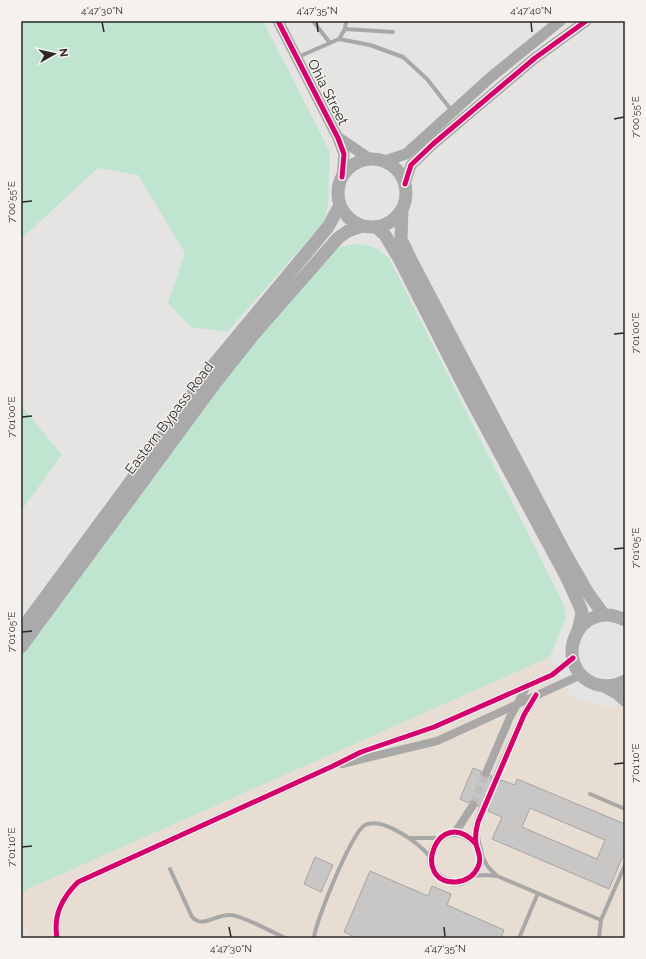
<svg xmlns="http://www.w3.org/2000/svg" width="646" height="959" viewBox="0 0 646 959" font-family="Raleway,sans-serif">
	<rect width="100%" height="100%" fill="#e5e4e2"/>
	<path fill="#e7ddd3" d="M550 657 571 697 612 708 625 703V938H30L21 923V892Z"/>
	<path fill="#bfe5d0" d="M21 21H263L330 152 328 204 324 222 227 332 191 327 168 303 185 253 138 175 98 168 21 239Z
		M354 244C370 245 379 247 390 260L564 605 566 618 550 657 21 892V648L183 425 311 271 340 247Z
		M21 405 62 455 21 511Z"/>
	<path fill="#c8c7c6" stroke="#a6a5a4" fill-rule="evenodd" d="M473 768 481 771V776L484 778 491 775V781L494 783H499L501 780 515 785 517 779 625 824V851L609 889 492 839 502 817 488 811V808L485 804H482L478 807 476 800H471L468 803 460 799ZM530 808 605 840 597 859 522 827Z
		M315 857 333 865 321 892 304 884Z
		M370 871 428 896 432 886 451 894 447 905 504 930 501 938H357L344 932Z"/>
	<g fill="none" stroke-linecap="round" stroke-linejoin="round">
		<path stroke="#bfbebd" stroke-width="8" stroke-dasharray="8 4" stroke-linecap="butt" d="M473 805 486 773
			M483 809 496 778"/>
		<path stroke="#a9a8a7" stroke-width="4" d="M313 21 330 43
			M345 29 393 32
			M339 39 345 29 346 21
			M298 57 339 39 370 45 403 57 427 79 452 111
			M590 794 625 809
			M410 838H441
			M482 856 488 867 497 876
			M170 869 192 917C203 929 216 914 230 915 242 915 272 932 285 938
			M472 876 486 875 497 876 601 920
			M314 938C315 922 352 832 365 825 383 816 420 844 430 857
			M519 938 538 893
			M599 938 601 920 625 865"/>
		<path stroke="#a9a8a7" stroke-width="8" d="M342 764 437 741 581 675
			M486 773 510 717 527 686
			M496 778 524 715 536 695
			M455 833 473 805
			M476 844C441 806 409 875 452 882 466 884 479 873 480 859 481 850 475 842 476 832 476 824 480 817 483 809
			M57 938C53 915 62 898 78 882L333 766 361 752 434 727 552 675 573 658"/>
		<path stroke="#a8a8a6" stroke-width="11" d="M278 21 338 138 344 154 342 177
			M339 138 370 159
			M385 161 406 154 491 77 560 21
			M405 184 411 165 433 144 535 58 586 21"/>
		<path stroke="#abaaaa" stroke-width="13" d="M338 193a34 34 0 1 1 68 0a34 34 0 1 1-68 0Z
			M402 209 401 239 412 262 565 553 588 593 604 615
			M376 227 385 235 400 260 468 394 567 578 581 609 582 614 578 630
			M625 620C577 596 550 667 595 684 605 687 616 686 625 681
			M21 630 128 485 211 368 328 227 340 205
			M21 647 216 382 254 334 338 238 348 231 362 226
			M604 686 617 693 625 700"/>
		<defs>
			<path id="cycleway" d="M278 21 338 138 344 154 342 177
				M405 184 411 165 433 144 535 58 586 21
				M476 844C438 802 409 884 456 882 466 881 474 876 478 867 482 858 478 852 476 844 475 837 476 829 478 822L524 715 536 695
				M57 938C53 915 62 898 78 882L333 766 361 752 434 727 552 675 573 658"/>
		</defs>
		<use href="#cycleway" stroke="#f4f1ee" stroke-width="8"/>
		<use href="#cycleway" stroke="#d6006c" stroke-width="5"/>
	</g>
	<path fill="none" stroke="#292827" stroke-width="1.5" d="M102 22 104 32M317 22 318 32M531 22 532 32M614 119 624 117M22 202 32 201M614 334 624 333M22 417 32 416M614 549 624 548M22 632 32 631M614 764 624 763M22 847 32 846M229 927 231 937M444 927 445 937"/>
	<g text-anchor="middle" dominant-baseline="central" stroke-width="3" stroke-linejoin="round" paint-order="stroke">
		<g font-size="14" fill="#292827" stroke="#f4f1ee">
			<text transform="translate(328 92) rotate(63)">Ohia Street</text>
			<text transform="translate(169 418) rotate(-53)">Eastern Bypass Road</text>
		</g>
	</g>
	<rect width="646" height="959" fill="none" stroke="#f4f1ee" stroke-width="44"/>
	<g transform="translate(54 54) rotate(82)" stroke="#f4f1ee" stroke-width="3" paint-order="stroke">
	<path d="M0-3L7 15L0 10L-7 15Z" fill="#292827"/>
	<text y="-6" font-size="11" font-weight="bold" text-anchor="middle" fill="#292827">N</text>
	</g>
	<rect x="22" y="22" width="602" height="915" fill="none" stroke="#292827" stroke-width="1.5"/>
	<g font-size="10" text-anchor="middle" fill="#292827">
		<text x="102" y="14">4°47'30"N</text>
		<text x="317" y="14">4°47'35"N</text>
		<text x="531" y="14">4°47'40"N</text>
		<text transform="translate(635 117) rotate(-90)" y="4">7°00'55"E</text>
		<text transform="translate(11 202) rotate(-90)" y="4">7°00'55"E</text>
		<text transform="translate(635 333) rotate(-90)" y="4">7°01'00"E</text>
		<text transform="translate(11 417) rotate(-90)" y="4">7°01'00"E</text>
		<text transform="translate(635 548) rotate(-90)" y="4">7°01'05"E</text>
		<text transform="translate(11 632) rotate(-90)" y="4">7°01'05"E</text>
		<text transform="translate(635 763) rotate(-90)" y="4">7°01'10"E</text>
		<text transform="translate(11 847) rotate(-90)" y="4">7°01'10"E</text>
		<text x="231" y="952">4°47'30"N</text>
		<text x="445" y="952">4°47'35"N</text>
	</g>
</svg>
